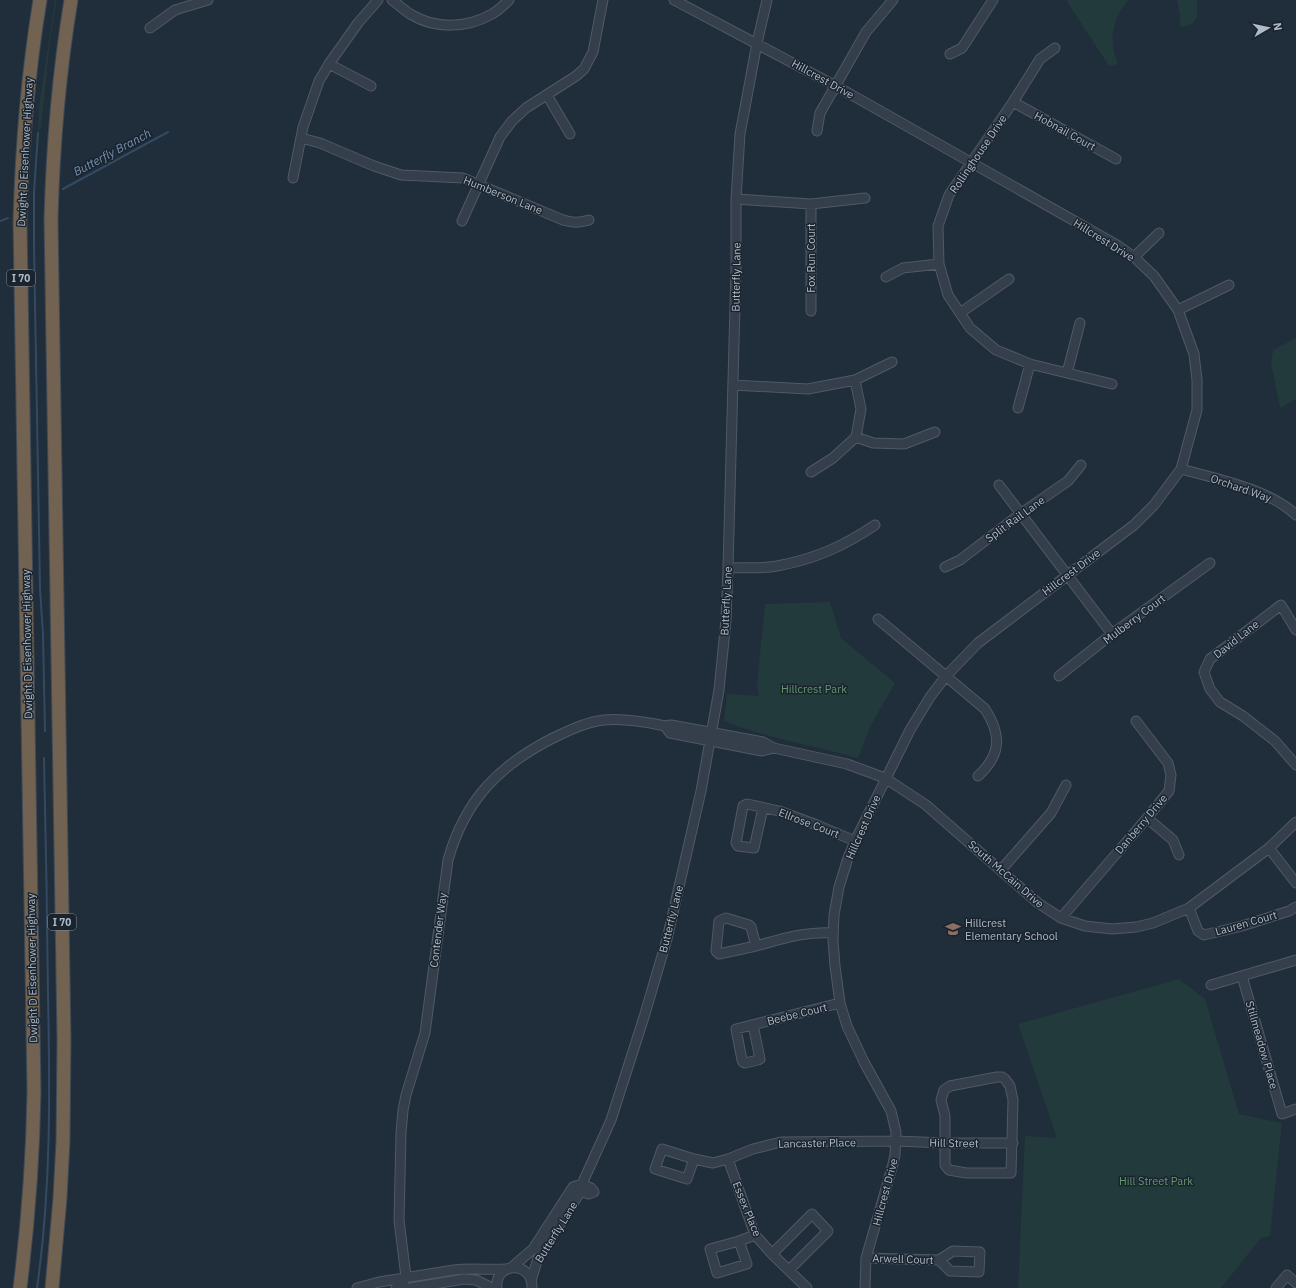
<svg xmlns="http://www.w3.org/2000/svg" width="1296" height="1288" viewBox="0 0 1296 1288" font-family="'IBM Plex Sans',sans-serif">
	<rect width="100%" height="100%" fill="#202d3a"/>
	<path fill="#223a3b" d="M55 0H57L50 41 41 128 38 133 39 106Z
		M1066 0H1128C1112 20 1108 41 1118 64L1109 66Z
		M1177 0H1197C1198 14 1199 25 1182 27L1180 25V17Z
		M1296 338V399L1280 408 1271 363 1273 350Z
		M830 602 841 638 895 683 870 727 858 758C813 746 767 738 724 721L727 694 759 696 757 683 765 604Z
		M1179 979 1205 999 1239 1114 1282 1123 1270 1236 1261 1238 1221 1288H1018L1025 1136 1057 1138 1018 1024Z"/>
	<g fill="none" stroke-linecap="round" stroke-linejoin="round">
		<path stroke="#334a63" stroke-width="2" d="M38 133 34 192V245L40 589 43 634 45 731
			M63 189 168 132
			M0 221 8 218
			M37 1288C51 1191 50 1092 48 994 47 915 46 837 44 758"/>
		<defs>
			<path id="minor" d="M392 0C399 5 405 11 412 15 435 29 467 28 490 15 497 12 503 6 509 0
				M674 0 836 86 1117 245 1134 257 1154 276 1178 310 1194 354 1197 380V410L1181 469 1154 505 1134 525 978 643 946 676 930 697 910 730 855 841 848 858 839 887 834 915 833 940 835 966 840 1003 847 1026 864 1062 891 1111 896 1132 895 1155 893 1164 866 1258 865 1288
				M150 28 175 10 208 0
				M1055 48 1040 59 1013 102 949 195 938 226 939 264 948 295 970 328 996 350 1030 364 1112 384
				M950 54 962 48 993 0
				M329 64 371 86
				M547 95 570 134
				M1013 102 1116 159
				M817 131 820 113 866 32 893 0
				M301 138 320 143 374 166 401 175 463 178 563 220C573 223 579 223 589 220
				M293 178 303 127 319 81 329 64 358 23 378 0
				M736 199 811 204 865 198
				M811 204V311
				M462 221 500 137 512 121 526 108 576 76 584 69 593 52 603 0
				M1134 257 1159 233
				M886 277 903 268 939 264
				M1178 310 1229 285
				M960 313 1009 279
				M1067 373 1080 323
				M733 385 808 389 855 380 892 362
				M1018 408 1030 364
				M856 437 873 443 904 444 935 432
				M1181 469C1217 479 1269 489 1296 515
				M811 472 833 458 856 437 861 409 855 380
				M999 485 1112 634
				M945 567 960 560 1020 514 1068 481 1081 465
				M728 568C744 567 762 569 777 566 815 559 844 546 875 525
				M878 619 985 709C1002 735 1001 755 978 776
				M1296 630 1281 605 1210 659 1204 672 1210 689 1220 702 1243 716 1275 741 1296 765
				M1059 676 1112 634 1210 563
				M665 726 670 733 762 751 774 748
				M763 808 754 848 738 846 736 843 743 806 747 804 779 811 817 825 855 841
				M1147 818 1173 840 1179 855
				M1269 848 1296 883
				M1001 870 1051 813 1066 785
				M1189 908 1198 931 1204 935 1242 926 1289 911 1296 907
				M726 918 749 925 751 927 756 946 719 954 716 951 719 921Z
				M1061 918 1147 818 1169 791 1171 775 1168 763 1136 721
				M756 946C782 939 806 931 833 933
				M1242 976 1282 1114 1296 1109
				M1211 985 1296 960
				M753 1025 760 1059 758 1060 745 1063 743 1062 742 1060 736 1029 840 1003
				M997 1077H1002L1005 1079 1010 1086 1013 1100 1011 1173H966L949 1170 945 1165V1116L941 1100 944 1090 950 1086Z
				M694 1159 662 1149 655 1169 687 1179 694 1159 713 1163 728 1159 753 1149 781 1142 896 1141 945 1143H1013
				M728 1159 755 1235 772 1254 807 1288
				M581 1191 589 1194 594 1192 591 1188 582 1184
				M739 1241 710 1249 717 1273 747 1264 739 1241 755 1235
				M953 1251 980 1252 979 1272 950 1271 939 1260Z
				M772 1254 812 1214 828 1231 789 1270
				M866 1258 939 1260
				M511 1268 533 1249 573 1187 582 1184
				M531 1281 538 1258 581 1191 582 1184 611 1120 644 1017 667 939 701 791 719 690 726 620 728 568 736 268V199L740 134 757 43 767 0
				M357 1288 379 1282 454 1270C471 1268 489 1270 506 1269
				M396 1288 402 1285 406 1277 399 1220 401 1133 403 1110 406 1095 425 1033 448 860C465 800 498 766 553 738 570 730 586 722 604 720 624 718 646 722 665 726L671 725 763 742 774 748 847 764 885 778 926 805 1038 903 1061 918 1085 926 1112 929 1136 927 1153 923 1189 908 1269 848 1296 822
				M410 1288 464 1279 476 1280 492 1288
				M497 1288C494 1262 533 1260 532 1288
				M1276 1288 1287 1275 1296 1283"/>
			<path id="highway" d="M20 1288C28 1223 33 1157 34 1091L20 221C22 146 28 73 40 0
				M52 1288 60 1198 63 1141 64 1039 51 219C53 145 59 73 71 0"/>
		</defs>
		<use href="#minor" stroke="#4f5a65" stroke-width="11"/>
		<use href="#highway" stroke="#3f4a55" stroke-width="15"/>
		<use href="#minor" stroke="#343f4b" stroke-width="9"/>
		<use href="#highway" stroke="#716251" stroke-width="13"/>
	</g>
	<defs>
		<symbol id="school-bare" viewBox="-9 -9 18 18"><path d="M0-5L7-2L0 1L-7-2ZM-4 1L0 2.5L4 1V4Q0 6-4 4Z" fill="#8d6e63" stroke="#1a242f" stroke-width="2.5" paint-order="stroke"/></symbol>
	</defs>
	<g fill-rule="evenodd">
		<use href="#school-bare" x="942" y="918" width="22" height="22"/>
	</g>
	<g text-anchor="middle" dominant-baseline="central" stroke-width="3" stroke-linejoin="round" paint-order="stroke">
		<g fill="#1a242f" stroke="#828d99" stroke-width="1">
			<rect x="7" y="270" width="28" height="16" rx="3"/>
			<rect x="48" y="914" width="28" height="16" rx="3"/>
		</g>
		<g font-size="10" font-weight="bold" fill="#afbac7">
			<text x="21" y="278">I 70</text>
			<text x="62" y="922">I 70</text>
		</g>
		<g font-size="11" fill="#afbac7" stroke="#1a242f">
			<text transform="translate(823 79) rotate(29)">Hillcrest Drive</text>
			<text transform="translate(1065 131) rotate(29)">Hobnail Court</text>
			<text transform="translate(25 152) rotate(-87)">Dwight D Eisenhower Highway</text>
			<text transform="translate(978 154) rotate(-56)">Rollinghouse Drive</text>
			<text transform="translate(503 195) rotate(22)">Humberson Lane</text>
			<text transform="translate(1104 240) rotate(32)">Hillcrest Drive</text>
			<text transform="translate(811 258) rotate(-90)">Fox Run Court</text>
			<text transform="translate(736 277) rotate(-89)">Butterfly Lane</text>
			<text transform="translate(1241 488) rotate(19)">Orchard Way</text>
			<text transform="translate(1015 519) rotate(-36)">Split Rail Lane</text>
			<text transform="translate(1071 572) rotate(-37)">Hillcrest Drive</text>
			<text transform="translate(726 601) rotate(-87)">Butterfly Lane</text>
			<text transform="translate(1134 619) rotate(-37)">Mulberry Court</text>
			<text transform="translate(1236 639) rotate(-38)">David Lane</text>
			<text transform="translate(27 644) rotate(-91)">Dwight D Eisenhower Highway</text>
			<text transform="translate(809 823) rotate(21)">Ellrose Court</text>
			<text transform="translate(1141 824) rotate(-50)">Danberry Drive</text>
			<text transform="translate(863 827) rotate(-66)">Hillcrest Drive</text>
			<text transform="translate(1006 874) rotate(41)">South McCain Drive</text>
			<text transform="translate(671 919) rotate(-76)">Butterfly Lane</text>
			<text transform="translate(1246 923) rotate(-16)">Lauren Court</text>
			<text transform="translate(438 930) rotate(-83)">Contender Way</text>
			<text transform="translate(32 968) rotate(-91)">Dwight D Eisenhower Highway</text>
			<text transform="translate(797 1014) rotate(-14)">Beebe Court</text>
			<text transform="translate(1262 1045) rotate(74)">Stillmeadow Place</text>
			<text transform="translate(817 1143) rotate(-1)">Lancaster Place</text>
			<text transform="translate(954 1143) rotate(1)">Hill Street</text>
			<text transform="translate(885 1192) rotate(-75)">Hillcrest Drive</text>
			<text transform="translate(747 1209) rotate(68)">Essex Place</text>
			<text transform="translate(556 1232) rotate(-58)">Butterfly Lane</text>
			<text transform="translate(903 1259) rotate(2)">Arwell Court</text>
		</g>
		<g font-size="11" fill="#65996e" stroke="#1a242f">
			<text x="814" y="689">Hillcrest Park</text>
			<text x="1156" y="1181">Hill Street Park</text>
		</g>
		<g font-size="11" fill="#afbac7" stroke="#1a242f" text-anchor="start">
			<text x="965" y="923">Hillcrest<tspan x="965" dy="13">Elementary School</tspan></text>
		</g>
		<g font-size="12" font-style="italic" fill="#7592b1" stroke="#1a242f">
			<text transform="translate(112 152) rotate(-28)">Butterfly Branch</text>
		</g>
	</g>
	<g transform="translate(1268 28) rotate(81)" stroke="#1a242f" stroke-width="3" paint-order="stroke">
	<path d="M0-3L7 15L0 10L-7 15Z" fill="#afbac7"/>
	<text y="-6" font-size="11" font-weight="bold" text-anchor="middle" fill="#afbac7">N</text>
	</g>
</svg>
